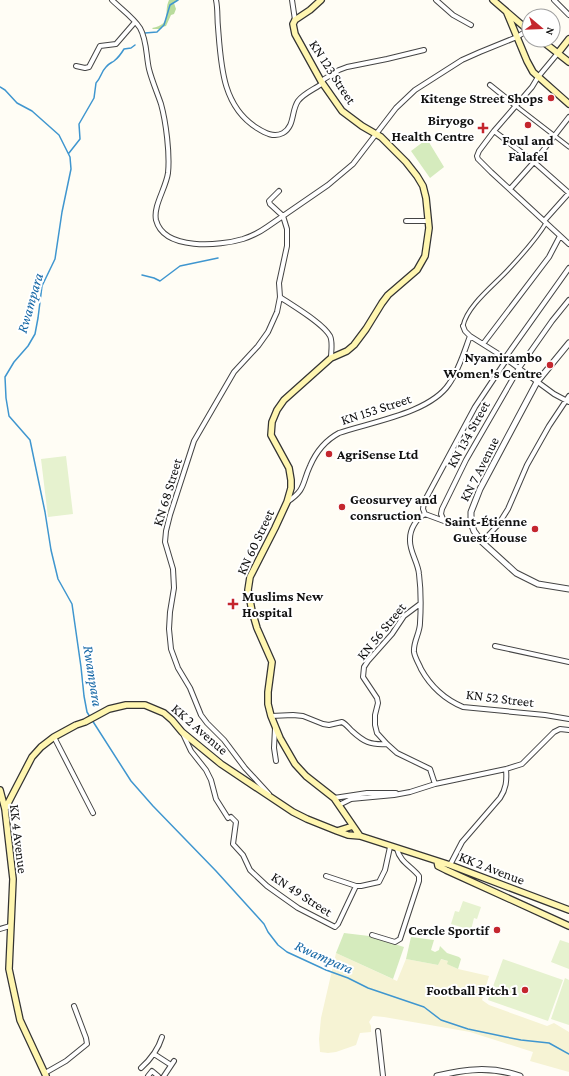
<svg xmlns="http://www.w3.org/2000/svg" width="569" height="1076" viewBox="0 0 569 1076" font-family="'Crimson Pro',serif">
	<rect width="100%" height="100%" fill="#fffdf5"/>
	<path fill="#f6f3d4" d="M336 953 397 981 406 959 438 965 440 959 448 961V964L458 969 489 976 482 1000 489 1005 547 1026 554 1023 569 1032V1072L530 1061 533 1052 470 1032 384 1017 373 1016 369 1022 371 1026V1032L360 1033 356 1045 336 1052 328 1053 320 1052 319 1039 321 1018Z"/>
	<path fill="#d5ebbd" d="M427 139 444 167 430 178 411 151Z
		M344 933 369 936 404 947 393 979 336 953Z
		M411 937 434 940 431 950 435 952 439 950 440 946 447 953 459 957 461 959 458 969 447 964 448 961 441 959 438 965 406 959Z"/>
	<path fill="#b9dc9c" d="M169 0H179L174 3 176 9 174 14 171 15 166 26 162 27 161 29H153L152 28C173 24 163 13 169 0Z"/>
	<path fill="#e6f2cf" d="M66 456 73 514 48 517 41 459Z
		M463 901 481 907 477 919 474 918 471 930 451 924 455 911 459 912Z
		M560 940 569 943V969L551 962Z
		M503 959 563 980 548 1021 488 1000Z
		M565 978 569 980V1025L551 1019Z"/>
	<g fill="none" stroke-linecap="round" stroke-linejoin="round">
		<path stroke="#3f96cf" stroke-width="1.5" d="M145 33 157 32 164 25 170 5 178 0
			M0 87 5 90 17 103 32 111 59 135 70 157 71 169 62 212 55 259 42 286 38 318 35 334 28 346 14 362 5 377 6 398 9 416 30 440 45 512 51 550 58 579 72 604 81 667 84 696 87 712 90 717
			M69 153 80 139 79 124 94 98 96 83C101 78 101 72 106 67 108 64 111 63 114 61 118 58 121 54 124 49L131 48 135 45
			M142 275 154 278 160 281 180 266 218 258
			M92 720 131 781 153 806 216 871 264 924 268 932 278 945 287 952 326 970 348 978 368 988 424 1007 441 1020 468 1029 506 1037 521 1040 549 1043 569 1054"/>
		<defs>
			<path id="pedestrian" d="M516 106 569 147
				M463 326C467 306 493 286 507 271 521 256 536 240 546 223"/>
			<path id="minor" d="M112 0C121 9 133 17 140 28 147 40 146 56 149 69 152 81 157 92 161 104 166 122 170 154 168 173 166 188 153 206 156 220 164 251 220 246 243 239 252 236 260 232 267 227L328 185 353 164 396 108 415 90 462 60 480 52 517 37 528 30
				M216 0C218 9 217 18 218 27 221 65 222 106 257 128 265 133 274 138 283 133 295 126 291 111 298 101 304 93 315 89 323 83
				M292 0 295 20
				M436 0 453 15 471 25
				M554 0 569 15
				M558 53 538 77 532 87 494 131 479 151 477 156 478 159 491 172 569 244
				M76 66 85 68 89 67 100 46 116 44 135 22
				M321 81 339 70 347 67 387 59 424 50
				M490 85 516 106
				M494 131 534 162 569 193
				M510 189 534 162 569 117
				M406 221H429
				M544 221 569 193
				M280 297C293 306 323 323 330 336 333 342 331 351 331 358
				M463 326 465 331 470 336 505 358 554 394 569 402
				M483 344 549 257 560 236
				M505 358 569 268
				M287 502C306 490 302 483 310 466 316 452 326 440 339 433 371 422 430 413 449 384 459 370 464 352 470 336
				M425 514 423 509 424 502 475 407 507 359
				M444 521 425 514C416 519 410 529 410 539 409 551 418 562 419 574 421 590 421 607 420 623 420 633 413 642 414 652 415 658 419 664 421 669 431 687 444 699 463 707L545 715 569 719
				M471 523 458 525 444 521 441 514 442 509 466 460 519 368 552 321 569 300
				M482 542 498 525 508 509 527 465 549 426 569 396
				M420 604 404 616 392 634 368 661 364 667 363 677 377 698 378 703 375 715V725L377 733 387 744 397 753 430 769 435 784
				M495 646 569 662
				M271 716 293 715 303 716 323 724 329 725 342 722C346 724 348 727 352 731 364 742 370 745 387 744
				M275 728 274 748 276 761
				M183 734 191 751 206 770 211 780 216 799 228 818
				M54 737 93 813
				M269 794 245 768 224 740 207 723 201 715 190 688 178 668 171 649 169 629 170 612 174 588 173 569 165 542 166 531 170 515 194 441 234 372 258 346 268 332 277 312 280 297 279 283 287 246V229L283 216 270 204 269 201 279 191
				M334 798 367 793H396
				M339 805 351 799 394 795 410 792 435 784 506 769 522 764 554 732 560 729 569 730
				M231 817 236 822 233 844 243 855 250 870 267 886 298 908 335 927 338 924 356 886H361L379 882 385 870 390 847
				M450 865 462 842 500 798C506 789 507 781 506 769
				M326 876 356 886
				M0 929 10 926
				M372 935 395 942 400 939 419 881V876C411 866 400 862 397 849
				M378 1031 383 1076
				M154 1054 171 1065
				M141 1068C151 1059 158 1050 162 1037
				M45 1073 66 1061 87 1044 86 1038 74 1006
				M148 1076 152 1071 158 1076
				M164 1076 174 1061"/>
			<path id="tertiary" d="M569 343 537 382 480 489 471 512V523L474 531 482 542 516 573 538 584 569 589
				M437 1076C466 1069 491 1066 520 1076"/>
			<path id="secondary" d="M321 0 310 10 295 20 293 24 295 34 321 81 342 111 362 126 381 137 406 162 417 176 423 186 426 198 429 228 425 256 417 270 388 295 382 303 366 329 354 345 347 351 331 358 284 400 277 410 272 422 271 435 289 468 291 480V488L287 502 275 528 250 577 248 590 252 611 257 628 272 662 268 692V704L271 716 280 738 295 764 306 776 334 798 360 836 450 865 569 910
				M493 0 529 31
				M507 13 527 61 533 72 569 104
				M541 40 569 62
				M558 53 569 39
				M0 790 5 809 13 879 9 969 20 1020 46 1076
				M5 809 32 757 41 747 54 737 76 725 85 722 109 709 126 705H145L164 713 172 720 182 732 221 764 293 812 307 819 337 831 348 835 360 836
				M337 831 353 826
				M437 861 438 866 446 870 569 926"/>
		</defs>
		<use href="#pedestrian" stroke="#444" stroke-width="5"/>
		<use href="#minor" stroke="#444" stroke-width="6"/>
		<use href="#tertiary" stroke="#444" stroke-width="7"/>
		<use href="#secondary" stroke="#333" stroke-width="8"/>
		<use href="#pedestrian" stroke="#fff" stroke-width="3"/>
		<use href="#minor" stroke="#fff" stroke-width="4"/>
		<use href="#tertiary" stroke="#fff" stroke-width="5"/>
		<use href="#secondary" stroke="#fff6b0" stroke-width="5.5"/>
	</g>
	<g fill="#c4262e" stroke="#fff" stroke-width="1.5">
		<circle cx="551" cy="98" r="4"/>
		<circle cx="528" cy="125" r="4"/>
		<path d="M481 122h4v4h4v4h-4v4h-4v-4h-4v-4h4z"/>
		<circle cx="550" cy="365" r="4"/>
		<circle cx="329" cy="454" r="4"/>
		<circle cx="342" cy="507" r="4"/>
		<circle cx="535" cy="529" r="4"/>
		<path d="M231 598h4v4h4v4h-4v4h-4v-4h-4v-4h4z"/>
		<circle cx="497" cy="930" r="4"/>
		<circle cx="525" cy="990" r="4"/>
	</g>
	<g text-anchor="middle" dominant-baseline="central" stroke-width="4" stroke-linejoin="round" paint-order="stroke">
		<g font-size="14" fill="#111" stroke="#fff">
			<text transform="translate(333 72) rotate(57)">KN 123 Street</text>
			<text transform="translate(376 409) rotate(-18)">KN 153 Street</text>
			<text transform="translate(468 434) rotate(-61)">KN 134 Street</text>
			<text transform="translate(479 469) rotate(-63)">KN 7 Avenue</text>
			<text transform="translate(167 492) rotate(-73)">KN 68 Street</text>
			<text transform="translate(255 542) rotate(-65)">KN 60 Street</text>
			<text transform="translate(381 631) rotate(-51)">KN 56 Street</text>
			<text transform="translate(500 698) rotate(7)">KN 52 Street</text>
			<text transform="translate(200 729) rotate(41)">KK 2 Avenue</text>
			<text transform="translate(19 839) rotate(83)">KK 4 Avenue</text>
			<text transform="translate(492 868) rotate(21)">KK 2 Avenue</text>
			<text transform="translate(302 894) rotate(33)">KN 49 Street</text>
		</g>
		<g font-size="14" font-weight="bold" fill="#111" stroke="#fff" text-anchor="end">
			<text x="543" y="98">Kitenge Street Shops</text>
			<text x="474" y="120">Biryogo<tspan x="474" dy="16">Health Centre</tspan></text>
			<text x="528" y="140" text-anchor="middle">Foul and<tspan x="528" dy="16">Falafel</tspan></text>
			<text x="542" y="357">Nyamirambo<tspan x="542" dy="16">Women's Centre</tspan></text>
			<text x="337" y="454" text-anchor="start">AgriSense Ltd</text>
			<text x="350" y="499" text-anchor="start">Geosurvey and<tspan x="350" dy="16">consruction</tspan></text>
			<text x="527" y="521">Saint-Étienne<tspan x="527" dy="16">Guest House</tspan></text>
			<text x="242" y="596" text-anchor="start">Muslims New<tspan x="242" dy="16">Hospital</tspan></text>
			<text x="489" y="930">Cercle Sportif</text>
			<text x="517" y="990">Football Pitch 1</text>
		</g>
		<g font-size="15" font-style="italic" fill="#1768a6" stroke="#fff">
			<text transform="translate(30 303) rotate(-74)">Rwampara</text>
			<text transform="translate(93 676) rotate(81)">Rwampara</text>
			<text transform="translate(324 957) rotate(24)">Rwampara</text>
		</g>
	</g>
	<g transform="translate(541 28) rotate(109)"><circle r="19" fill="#ffffff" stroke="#a0a0a0"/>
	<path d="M0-3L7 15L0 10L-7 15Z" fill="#c4262e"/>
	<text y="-6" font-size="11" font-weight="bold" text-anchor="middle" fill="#111111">N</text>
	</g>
</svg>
